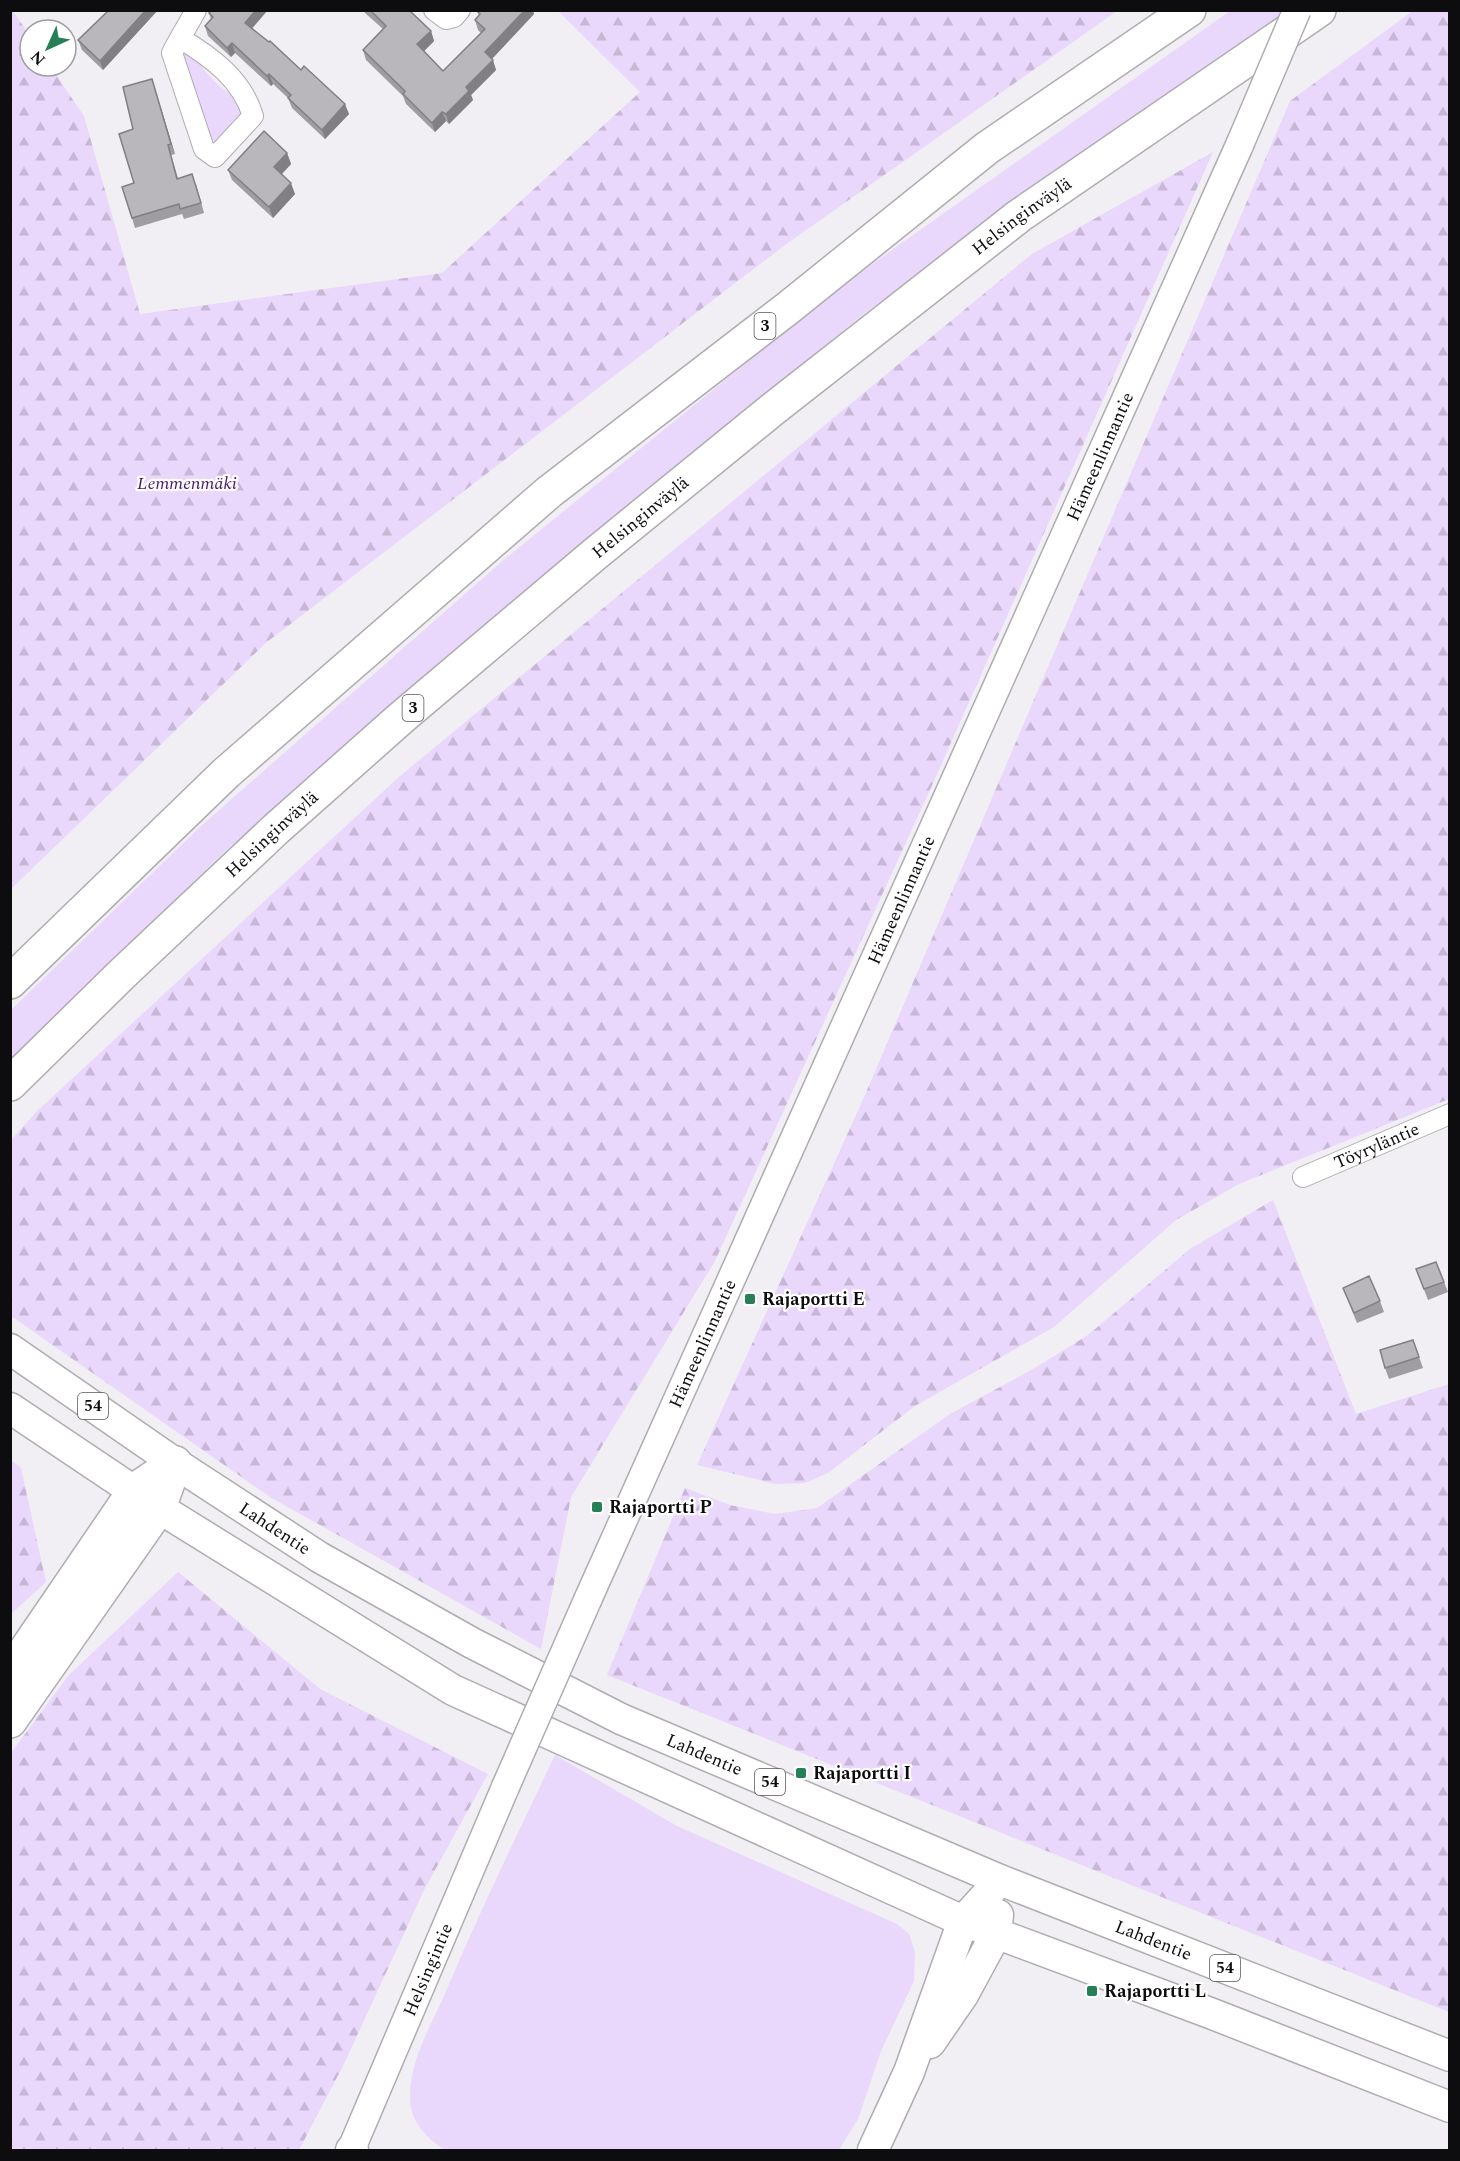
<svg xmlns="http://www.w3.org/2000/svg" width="1460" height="2161" viewBox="0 0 1460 2161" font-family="Spectral,serif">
	<defs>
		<pattern id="forest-firs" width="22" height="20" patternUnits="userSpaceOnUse" patternTransform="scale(1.5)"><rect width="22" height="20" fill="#ead7fc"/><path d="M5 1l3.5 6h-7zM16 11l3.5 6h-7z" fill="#c8b7d7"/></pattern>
	</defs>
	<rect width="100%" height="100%" fill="#f1eef4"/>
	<path fill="#ead7fc" d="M1230 11H1293L1235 48 866 312 531 586 225 851 11 1060V1010L201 826 506 558 841 286Z
		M185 53H193C203 70 221 93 241 98L242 120 217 141H210L180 57Z
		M555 1755 677 1826 897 1924 909 1934 915 1952 914 1981 881 2051 858 2119 839 2150H445C426 2138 409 2120 410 2096 410 2061 430 2027 444 1996 478 1915 517 1835 555 1755Z"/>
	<path fill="url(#forest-firs)" d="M11 10 13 11 30 36V66H50L84 116 140 314 442 273 640 92 558 11H1117L785 245 267 642 11 889Z
		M1414 10 1450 11 1449 1099 1239 1184 1176 1220 1054 1327 915 1406 828 1473 805 1483 776 1484 697 1465 862 1102 1290 101Z
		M1213 152 934 781 715 1261 571 1497 541 1649 270 1497 11 1316V1140L35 1113 400 776 1032 254Z
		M1273 1200 1356 1414 1449 1384V2012L607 1675 685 1488 730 1505 775 1514 817 1508 950 1414 1033 1369 1088 1335 1190 1249Z
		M11 1460 21 1468 46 1582 11 1614Z
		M178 1572 320 1689 488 1774 424 1890 344 2064 299 2150H11V1753L68 1676Z"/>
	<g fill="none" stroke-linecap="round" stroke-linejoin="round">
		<defs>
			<g id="street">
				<path d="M434 10 446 19 454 17 460 10"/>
				<path d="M180 38C211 57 242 79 253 116L215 157 204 149 172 53C179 39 188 25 196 10"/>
				<path id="s1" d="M1303 1177 1450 1114"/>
			</g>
			<g id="secondary">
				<path id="s2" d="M588 1599 1240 144"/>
				<path id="s3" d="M351 2150 505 1788"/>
			</g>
			<g id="primary">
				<path id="s4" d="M10 1349 175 1463 319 1557 472 1643 621 1719 1000 1880 1450 2056"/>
				<path d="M10 1408 159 1508 453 1690 963 1921 1210 2013 1450 2107"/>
				<path d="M930 2043 963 1995 996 1934 998 1915"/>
				<path d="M351 2150H353"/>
				<path d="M873 2150 909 2072 963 1921 1000 1880"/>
			</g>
			<g id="highway">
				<path d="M10 982 226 773 549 492 788 308 987 148 1189 10"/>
				<path id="s5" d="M10 1084 121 975 276 829 401 718 595 554 773 409 1019 216 1319 10"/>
				<path d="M10 1673 135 1490 175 1463"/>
				<path d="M10 1721 159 1508 175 1463"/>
			</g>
		</defs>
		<use href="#street" stroke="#afacb1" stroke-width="22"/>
		<use href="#secondary" stroke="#afacb1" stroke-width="30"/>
		<use href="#primary" stroke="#afacb1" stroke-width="33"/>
		<use href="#highway" stroke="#afacb1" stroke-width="36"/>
		<use href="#street" stroke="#fff" stroke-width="20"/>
		<use href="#secondary" stroke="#fff" stroke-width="27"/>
		<use href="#primary" stroke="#fff" stroke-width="30"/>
		<use href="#highway" stroke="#fff" stroke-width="33"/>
		<defs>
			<path id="secondary-bridge" d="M1240 144 1297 10
				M505 1788 588 1599"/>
		</defs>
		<use href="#secondary-bridge" stroke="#afacb1" stroke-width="30" stroke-linecap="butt"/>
		<use href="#secondary-bridge" stroke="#fff" stroke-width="27"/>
	</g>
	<path fill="#9f9da2" d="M109 10H158L103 70 82 50 78 40Z
		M364 10H409L431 31 434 41 424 51 443 71 481 33 478 30 475 20 479 15 478 12 534 14 492 59 496 70 471 95 473 100 449 124 446 121 435 132 406 104 403 96 366 60 363 50 383 29 365 13Z
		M209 13 252 28 349 114 325 139 292 108 288 98 273 84 271 86 235 53 231 57 208 36 205 26 211 19Z
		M155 89 175 154 171 155 178 178 196 184 204 213 184 219 182 214 135 228 132 218 134 183 133 129Z
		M287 153 291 164 282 174 295 194 273 218 232 180 228 170Z
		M1436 1262 1448 1292 1428 1300 1416 1269Z
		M1343 1288 1380 1301 1384 1312 1357 1323Z
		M1413 1340 1423 1368 1389 1379 1385 1368Z"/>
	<path fill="#827f84" d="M146 10H158L103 70 100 61Z
		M256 10H268L249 32 245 23Z
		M525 10H533L534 14 489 62 485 52Z
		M431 31 434 41 421 54 417 44Z
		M232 43 235 53 231 57 227 48Z
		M493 60 496 70 471 95 473 100 449 124 446 114 466 87Z
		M269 74 273 84 271 86 267 76Z
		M152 79 155 89 175 154 171 144Z
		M345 104 349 114 325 139 322 130Z
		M442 112 446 121 435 132 432 123Z
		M287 153 291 164 278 178 274 167Z
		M291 183 295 194 273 218 269 207Z"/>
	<path fill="#b9b6bc" stroke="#827f84" stroke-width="1.5" d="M109 10H146L100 61 78 40Z
		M212 10H256L245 23 269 42 270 41 301 70 304 66 345 104 322 130 288 98 291 95 269 74 267 76 232 43 227 48 205 26 213 17 209 13Z
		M370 10H409L431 31 417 44 443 71 485 29 475 20 480 14 478 12 479 10H525L485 52 493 60 466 87 469 91 446 114 442 112 432 123 403 94 405 91 363 50 386 26Z
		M152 79 171 144 168 145 177 179 192 174 201 203 180 209 179 204 132 218 122 187 134 183 119 134 133 129 123 87Z
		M264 131 287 153 274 167 291 183 269 207 228 170Z
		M1436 1262 1444 1282 1424 1289 1416 1269Z
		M1369 1276 1380 1301 1354 1313 1343 1288Z
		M1413 1340 1419 1357 1385 1368 1380 1350Z"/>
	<g fill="#278055" stroke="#fff" stroke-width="2">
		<rect x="744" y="1293" width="12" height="12" rx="3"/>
		<rect x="591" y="1501" width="12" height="12" rx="3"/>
		<rect x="795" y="1767" width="12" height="12" rx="3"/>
		<rect x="1086" y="1985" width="12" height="12" rx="3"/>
	</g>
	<g text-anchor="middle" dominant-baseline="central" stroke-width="4.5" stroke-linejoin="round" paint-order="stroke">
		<g fill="#fff" stroke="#565556" stroke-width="1.5">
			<rect x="754.5" y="313" width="21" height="26" rx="4.5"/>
			<rect x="402.5" y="695" width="21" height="26" rx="4.5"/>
			<rect x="78" y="1393" width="30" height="26" rx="4.5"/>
			<rect x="755" y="1769" width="30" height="26" rx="4.5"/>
			<rect x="1210" y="1955" width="30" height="26" rx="4.5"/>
		</g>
		<g font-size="16" font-weight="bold" fill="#0d0c0e">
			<text x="765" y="326">3</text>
			<text x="413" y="708">3</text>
			<text x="93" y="1406">54</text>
			<text x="770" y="1782">54</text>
			<text x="1225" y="1968">54</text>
		</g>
		<g font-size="18" fill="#0d0c0e" stroke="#fff">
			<text stroke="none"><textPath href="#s5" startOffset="1334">Helsinginväylä</textPath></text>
			<text stroke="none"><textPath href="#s2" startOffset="1252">Hämeenlinnantie</textPath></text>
			<text stroke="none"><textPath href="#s5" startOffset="848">Helsinginväylä</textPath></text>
			<text stroke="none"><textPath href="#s5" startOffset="362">Helsinginväylä</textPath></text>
			<text stroke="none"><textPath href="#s2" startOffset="766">Hämeenlinnantie</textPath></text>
			<text stroke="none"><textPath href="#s1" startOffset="80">Töyryläntie</textPath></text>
			<text stroke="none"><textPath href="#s2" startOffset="280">Hämeenlinnantie</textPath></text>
			<text stroke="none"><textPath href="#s4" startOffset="320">Lahdentie</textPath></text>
			<text stroke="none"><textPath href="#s4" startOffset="806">Lahdentie</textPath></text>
			<text stroke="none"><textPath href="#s4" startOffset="1292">Lahdentie</textPath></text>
			<text stroke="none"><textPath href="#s3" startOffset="196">Helsingintie</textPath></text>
		</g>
		<g font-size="18" font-style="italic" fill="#461765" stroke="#fff">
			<text x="187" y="483">Lemmenmäki</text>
		</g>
		<g font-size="18" font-weight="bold" fill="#0d0c0e" stroke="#fff" text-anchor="start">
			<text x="762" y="1299">Rajaportti E</text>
			<text x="609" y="1507">Rajaportti P</text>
			<text x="813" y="1773">Rajaportti I</text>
			<text x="1104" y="1991">Rajaportti L</text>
		</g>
	</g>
	<rect width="1460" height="2161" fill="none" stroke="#0d0c0e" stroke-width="24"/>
	<g transform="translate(48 48) rotate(225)"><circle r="28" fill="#ffffff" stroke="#9e9e9f" stroke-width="1.5"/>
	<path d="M0-4.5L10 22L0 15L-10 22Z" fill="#278055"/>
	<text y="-9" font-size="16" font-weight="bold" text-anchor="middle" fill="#0d0c0e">N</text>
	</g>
</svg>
